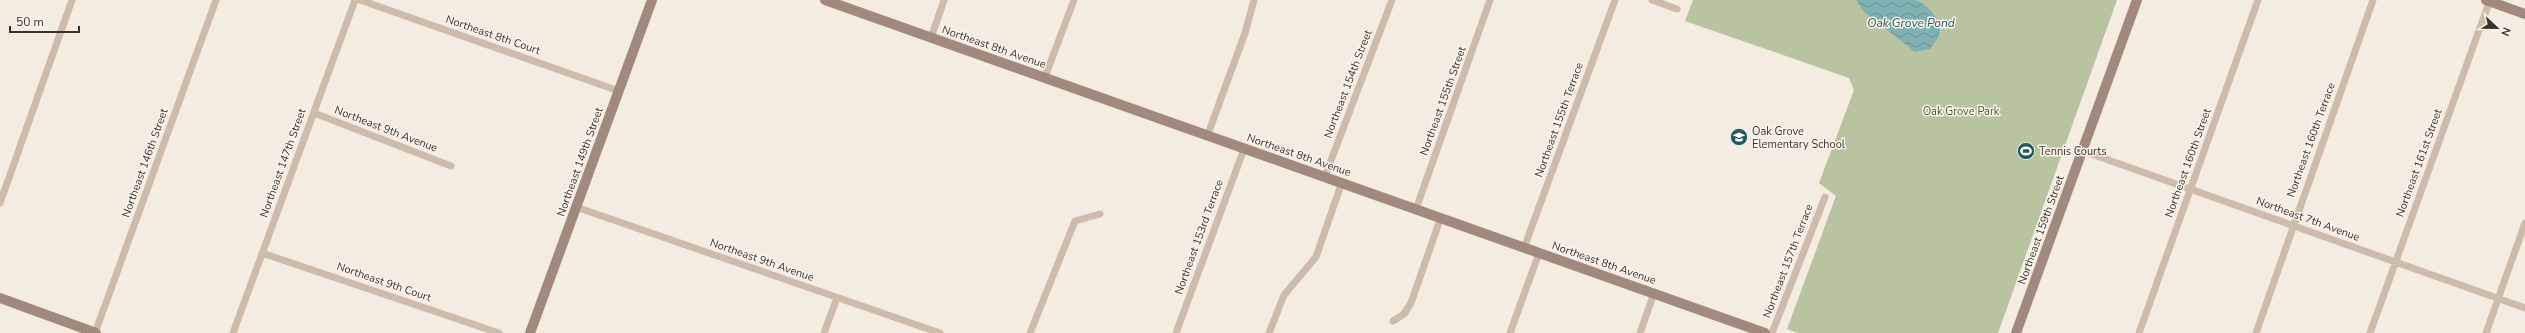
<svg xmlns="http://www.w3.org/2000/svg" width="2525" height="333" viewBox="0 0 2525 333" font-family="'Nunito Sans',sans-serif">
	<defs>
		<pattern id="water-waves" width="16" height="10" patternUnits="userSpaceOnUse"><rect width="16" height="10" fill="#7fb0b2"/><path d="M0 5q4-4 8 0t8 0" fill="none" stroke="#699091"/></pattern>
	</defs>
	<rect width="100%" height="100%" fill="#f4ebe1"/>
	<path fill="#b8c4a0" d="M1693 0H2117L1998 333H1798L1787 329 1836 196 1819 183 1854 90 1849 78 1685 21Z"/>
	<path fill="url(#water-waves)" d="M1856 0C1873 0 1899 0 1915 0 1928 3 1943 22 1939 36 1937 40 1933 45 1930 49L1915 52 1864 12Z"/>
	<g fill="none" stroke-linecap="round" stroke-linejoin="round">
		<path stroke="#cdbbac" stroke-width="7" d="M360 0 619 91
			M1652 0 1677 9
			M931 38 944 0
			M1045 77 1074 0
			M314 113 451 166
			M1208 134 1245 33 1254 0
			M2083 151 2525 308
			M1325 176 1392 0
			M0 203 72 0
			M576 207 940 333
			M1416 209 1490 0
			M1524 248 1615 0
			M262 253 499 333
			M1393 321 1404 314 1411 303 1441 217
			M95 333 216 0
			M233 333 355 0
			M824 333 837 298
			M1030 333 1075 221 1100 214
			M1176 333 1244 149
			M1269 333 1284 295 1316 257 1342 182
			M1510 333 1539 253
			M1640 333 1654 293
			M1772 333 1825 197
			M2139 333 2258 0
			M2256 333 2373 0
			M2370 333 2490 0
			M2486 333 2525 223"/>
		<path stroke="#a18a7d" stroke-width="10" d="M825 0 1765 333
			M2486 0 2525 14
			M0 298 96 333
			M530 333 652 0
			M2016 333 2137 0"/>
	</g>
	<defs>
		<symbol id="school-disc" viewBox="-11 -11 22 22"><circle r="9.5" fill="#1f5a5e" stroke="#fbf5ee"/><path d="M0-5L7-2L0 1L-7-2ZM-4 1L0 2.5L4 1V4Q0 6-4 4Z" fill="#fff"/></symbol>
		<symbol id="stadium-disc" viewBox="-11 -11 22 22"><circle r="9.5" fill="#1f5a5e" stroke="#fbf5ee"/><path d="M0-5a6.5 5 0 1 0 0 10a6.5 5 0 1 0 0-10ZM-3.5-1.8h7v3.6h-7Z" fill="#fff"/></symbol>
	</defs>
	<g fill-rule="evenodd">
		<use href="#school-disc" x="1729" y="127" width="20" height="20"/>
		<use href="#stadium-disc" x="2016" y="141" width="20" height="20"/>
	</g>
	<g text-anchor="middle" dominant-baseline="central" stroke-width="3" stroke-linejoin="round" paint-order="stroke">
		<g font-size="11" fill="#3b302b" stroke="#fbf5ee">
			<text transform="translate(493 35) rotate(19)">Northeast 8th Court</text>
			<text transform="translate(994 47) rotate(19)">Northeast 8th Avenue</text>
			<text transform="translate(1348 84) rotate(-69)">Northeast 154th Street</text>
			<text transform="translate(1443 101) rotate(-70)">Northeast 155th Street</text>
			<text transform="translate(1559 120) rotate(-70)">Northeast 155th Terrace</text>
			<text transform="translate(386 129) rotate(21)">Northeast 9th Avenue</text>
			<text transform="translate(2311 140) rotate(-70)">Northeast 160th Terrace</text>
			<text transform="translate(1299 155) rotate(19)">Northeast 8th Avenue</text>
			<text transform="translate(580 162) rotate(-70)">Northeast 149th Street</text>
			<text transform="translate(145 163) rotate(-70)">Northeast 146th Street</text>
			<text transform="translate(283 163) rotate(-70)">Northeast 147th Street</text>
			<text transform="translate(2188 163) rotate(-70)">Northeast 160th Street</text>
			<text transform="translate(2419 163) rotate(-70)">Northeast 161st Street</text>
			<text transform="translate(2308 219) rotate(20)">Northeast 7th Avenue</text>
			<text transform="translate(2041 230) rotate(-70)">Northeast 159th Street</text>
			<text transform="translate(1199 237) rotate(-70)">Northeast 153rd Terrace</text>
			<text transform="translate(762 260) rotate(19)">Northeast 9th Avenue</text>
			<text transform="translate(1788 261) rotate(-69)">Northeast 157th Terrace</text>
			<text transform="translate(1604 263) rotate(19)">Northeast 8th Avenue</text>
			<text transform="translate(384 282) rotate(19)">Northeast 9th Court</text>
		</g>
		<g font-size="11" fill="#4a5a2e" stroke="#fbf5ee">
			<text x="1961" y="111">Oak Grove Park</text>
		</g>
		<g font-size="11" fill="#3b302b" stroke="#fbf5ee" text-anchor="start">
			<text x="1752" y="131">Oak Grove<tspan x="1752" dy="13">Elementary School</tspan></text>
			<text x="2039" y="151">Tennis Courts</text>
		</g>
		<g font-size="12" font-style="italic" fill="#1f5a5e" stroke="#fbf5ee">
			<text x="1911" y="23">Oak Grove Pond</text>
		</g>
	</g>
	<g transform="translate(2497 28) rotate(112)" stroke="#fbf5ee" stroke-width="3" paint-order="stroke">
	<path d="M0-3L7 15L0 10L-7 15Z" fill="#3b302b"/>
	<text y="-6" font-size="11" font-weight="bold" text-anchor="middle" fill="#3b302b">N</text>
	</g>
	<path d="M10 26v6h69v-6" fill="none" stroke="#3b302b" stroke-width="2"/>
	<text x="16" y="26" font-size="12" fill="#3b302b" stroke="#fbf5ee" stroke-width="3" paint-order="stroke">50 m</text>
</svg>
